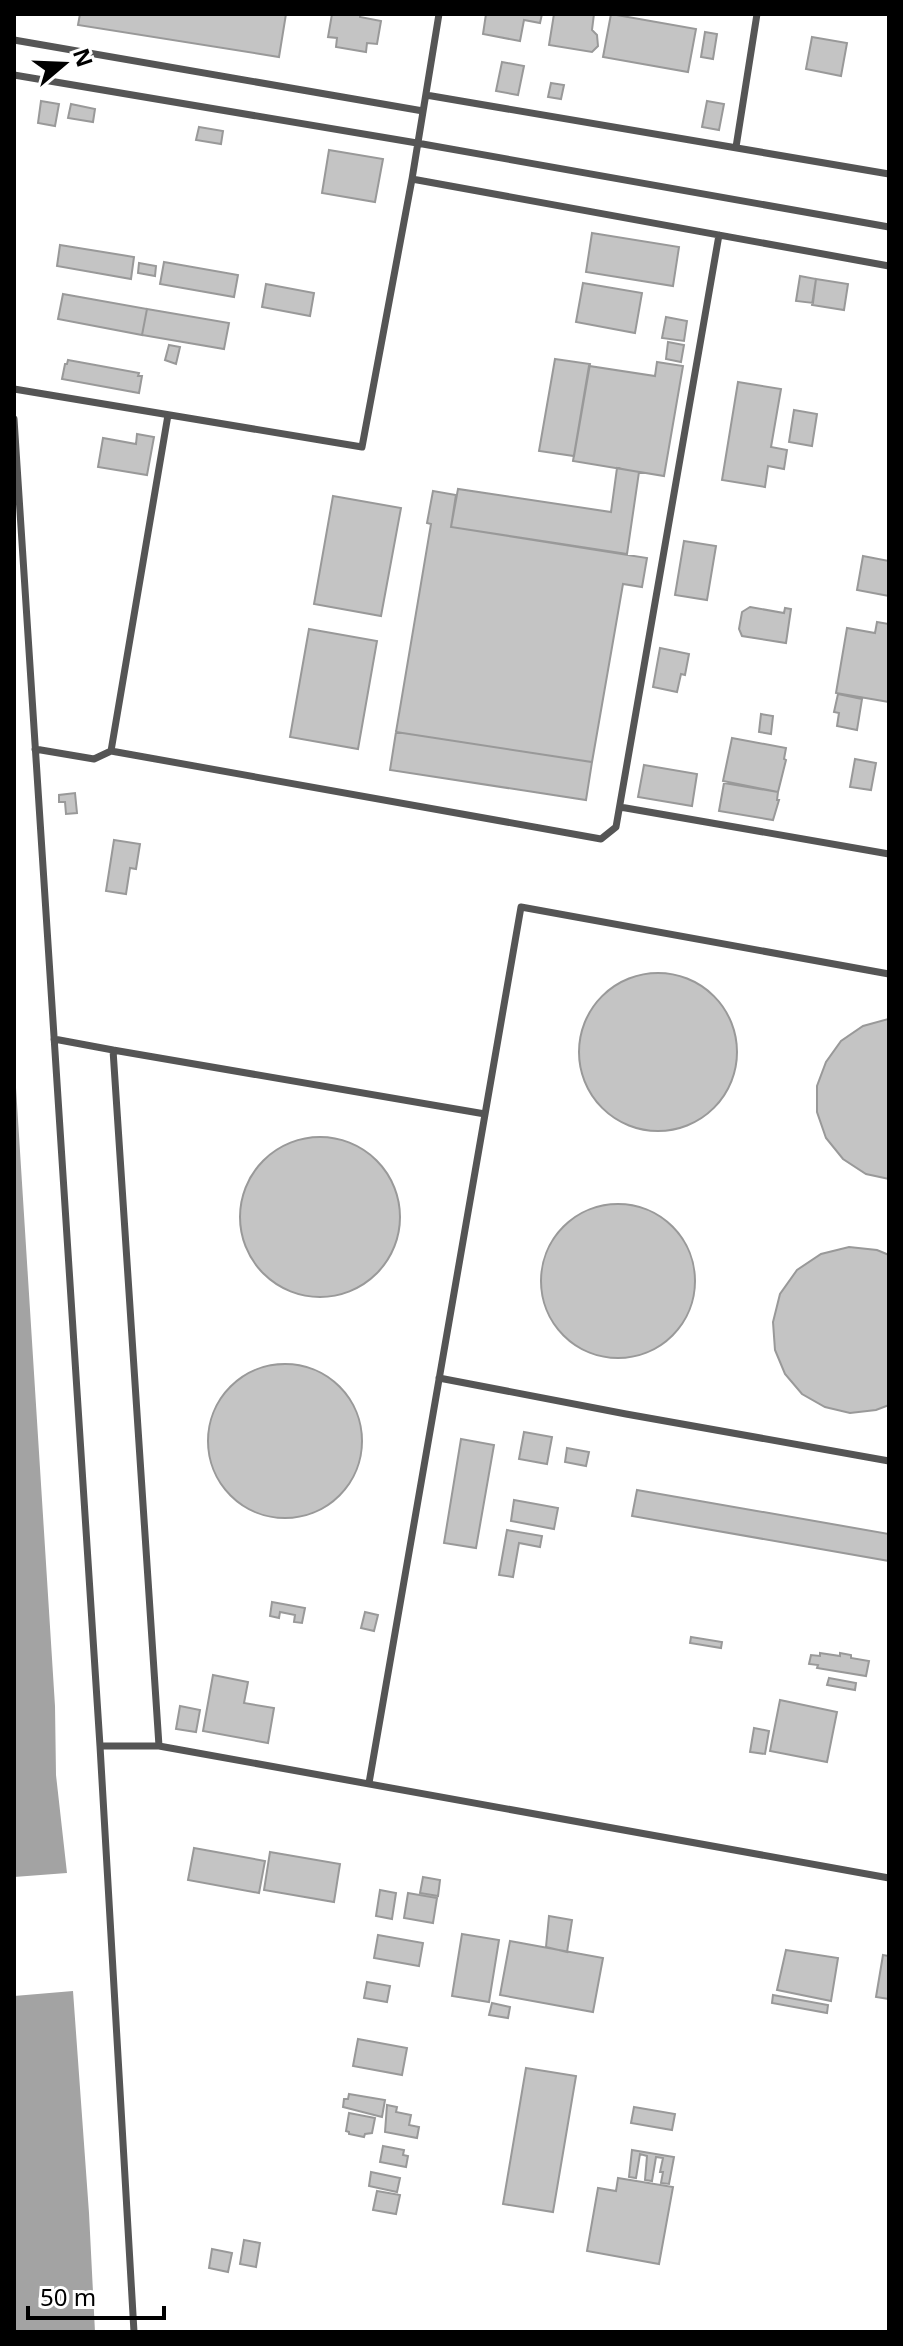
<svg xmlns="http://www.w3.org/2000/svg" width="903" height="2346" viewBox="0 0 903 2346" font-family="'Noto Sans',sans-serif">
	<rect width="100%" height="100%" fill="#fff"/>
	<path fill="#a3a3a3" d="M14 1056 55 1706 56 1775 67 1873 14 1877Z
		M73 1991 89 2213 95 2332H14V1996Z"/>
	<path fill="#c4c4c4" stroke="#999" stroke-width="2" d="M80 14H286L279 57 78 25Z
		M332 14H360V17L381 21 377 44 367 43 366 52 336 47 337 38 328 37Z
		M486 14H542L540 23 524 20 520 41 483 34Z
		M554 14H594L592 30 597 35 598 46 592 52 549 45Z
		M611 14 696 29 688 72 603 57Z
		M705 32 717 34 713 59 701 57Z
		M812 37 847 43 841 76 806 69Z
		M502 62 524 66 518 95 496 91Z
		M551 83 564 85 561 99 548 97Z
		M41 101 59 104 55 126 38 123Z
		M707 101 724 104 719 130 702 127Z
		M71 104 95 109 93 122 68 118Z
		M199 127 223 131 221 144 196 140Z
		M329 150 383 159 375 202 322 193Z
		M592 233 679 247 673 286 586 272Z
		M60 245 134 257 131 279 57 266Z
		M164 262 238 275 234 297 160 284Z
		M139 263 156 266 155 276 138 273Z
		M800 276 816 279 813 303 796 301Z
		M816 279 848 284 844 310 812 305Z
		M583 283 642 293 635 333 576 322Z
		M266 284 314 293 310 316 262 307Z
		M63 294 147 309 142 335 58 319Z
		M147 309 229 323 224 349 142 335Z
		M666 317 687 321 684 341 662 338Z
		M668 342 684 345 681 362 666 359Z
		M169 345 180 347 176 364 165 360Z
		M555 359 590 364 574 456 539 451Z
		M68 360 139 373 138 376H142L139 393 62 379 65 364H67Z
		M657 362 683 366 664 476 573 461 589 366 655 376Z
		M738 382 781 389 771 447 787 450 784 469 768 466 765 487 722 480Z
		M794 410 817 414 812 446 789 442Z
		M137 434 154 437 147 475 98 467 103 438 136 444Z
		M617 468 639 472 627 554 451 527 458 489 611 512Z
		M433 491 456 495 451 527 647 558 642 587 623 584 592 762 396 732 431 524 427 523Z
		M333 496 401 508 381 616 314 604Z
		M684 541 716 546 707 600 675 595Z
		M863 556 889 561V596L857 590Z
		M750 607 784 613 785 608 791 609 786 643 742 636 739 629 742 612Z
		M877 622 889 624V702L836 693 847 628 875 633Z
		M309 629 377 641 358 749 290 737Z
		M660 648 689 654 685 675 681 674 677 692 653 687Z
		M838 694 862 699 857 730 837 726 839 713 834 712Z
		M761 714 773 716 771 734 759 732Z
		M396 732 592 762 586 800 390 770Z
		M732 738 786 748 784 759 786 760 778 792 723 781Z
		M855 759 876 763 871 790 850 787Z
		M644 765 697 774 692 806 638 797Z
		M724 783 778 792 777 800H779L773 820 719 811Z
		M75 793 77 813 66 814 65 802H59V795Z
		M114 840 140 844 136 869 130 868 126 894 106 891Z
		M579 1052a79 79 0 1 1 158 0a79 79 0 1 1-158 0Z
		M888 1019 889 1020V1179L866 1174 843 1159 826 1138 817 1112V1086L826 1062 841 1041 863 1026Z
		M240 1217a80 80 0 1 1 160 0a80 80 0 1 1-160 0Z
		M541 1281a77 77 0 1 1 154 0a77 77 0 1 1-154 0Z
		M849 1247 877 1250 889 1255V1405L876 1410 850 1413 825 1407 802 1394 785 1374 775 1350 773 1322 780 1294 797 1270 821 1254Z
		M208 1441a77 77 0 1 1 154 0a77 77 0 1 1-154 0Z
		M524 1432 552 1437 547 1464 519 1459Z
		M461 1439 494 1445 476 1548 444 1543Z
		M567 1448 589 1452 586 1466 565 1462Z
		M637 1490 889 1534V1561L632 1516Z
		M514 1500 558 1508 554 1529 511 1521Z
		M507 1530 542 1536 540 1547 519 1543 513 1577 499 1575Z
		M272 1602 305 1608 302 1623 294 1622 295 1615 280 1612 279 1618 270 1616Z
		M365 1612 378 1615 374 1631 361 1628Z
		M691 1637 722 1642 721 1648 690 1643Z
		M820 1653 840 1656V1653L851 1655V1658L869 1661 866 1676 817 1668 818 1665 809 1664 811 1655 820 1656Z
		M213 1675 248 1682 244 1703 274 1708 268 1743 203 1731Z
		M829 1678 856 1683 855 1690 827 1685Z
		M780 1700 837 1712 827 1762 770 1751Z
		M180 1706 200 1710 196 1732 176 1729Z
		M754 1728 769 1731 765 1754 750 1752Z
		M194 1848 265 1861 259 1893 188 1880Z
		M270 1852 340 1864 334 1902 264 1890Z
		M423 1877 440 1880 438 1896 420 1893Z
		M380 1890 396 1893 392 1919 376 1916Z
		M408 1893 437 1898 433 1923 404 1918Z
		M549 1916 572 1920 567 1952 546 1947Z
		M462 1934 499 1940 489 2002 452 1996Z
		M378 1935 423 1943 419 1966 374 1958Z
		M510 1941 603 1958 593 2012 500 1995Z
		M786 1950 838 1958 831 2001 777 1990Z
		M883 1955 889 1956V1999L876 1997Z
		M367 1982 390 1986 387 2002 364 1998Z
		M773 1995 828 2005 827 2013 772 2003Z
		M492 2003 510 2007 508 2018 489 2015Z
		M358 2039 407 2048 402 2075 353 2066Z
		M526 2068 576 2076 553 2212 503 2204Z
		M349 2094 385 2100 382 2117 343 2107 344 2099H348Z
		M387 2105 397 2107 396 2112 411 2115 409 2125 419 2127 417 2138 385 2132Z
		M634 2107 675 2114 672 2130 631 2123Z
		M349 2113 375 2118 372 2133 365 2134 364 2137 349 2134V2132L346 2131Z
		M383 2146 404 2150 403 2155 408 2156 406 2167 380 2162Z
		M632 2150 674 2157 669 2184 661 2183 663 2172H660L663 2158 656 2157 652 2181 645 2180 647 2156 640 2154 636 2178 629 2177Z
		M371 2172 400 2178 397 2192 369 2186Z
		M618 2178 673 2187 659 2264 587 2251 598 2188 616 2191Z
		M377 2191 400 2195 396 2214 373 2210Z
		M244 2240 260 2243 256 2267 240 2264Z
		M212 2249 232 2253 228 2272 209 2268Z"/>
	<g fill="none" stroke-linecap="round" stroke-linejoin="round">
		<path stroke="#555" stroke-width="7" d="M14 40 423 111
			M14 75 417 143 889 227
			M426 95 889 174
			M736 147 757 14
			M412 179 889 266
			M14 389 362 447 412 179 439 14
			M168 415 111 751 601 839 616 827 719 235
			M14 419 100 1746 134 2332
			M35 749 94 759 111 751
			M620 807 889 854
			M54 1039 113 1050
			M439 1378 626 1414 889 1461
			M100 1746H159L889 1878
			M159 1746 113 1050 485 1114
			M369 1783 521 907 889 974"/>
	</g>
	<rect width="903" height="2346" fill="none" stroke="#000000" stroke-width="32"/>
	<g transform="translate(64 64) rotate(71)" stroke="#ffffff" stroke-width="6" paint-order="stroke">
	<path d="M0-6L14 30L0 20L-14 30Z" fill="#000000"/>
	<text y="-12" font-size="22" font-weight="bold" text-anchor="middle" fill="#000000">N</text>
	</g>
	<path d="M28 2306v12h136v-12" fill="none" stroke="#000000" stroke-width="4"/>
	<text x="40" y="2306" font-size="24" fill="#000000" stroke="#ffffff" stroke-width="6" paint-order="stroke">50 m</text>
</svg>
